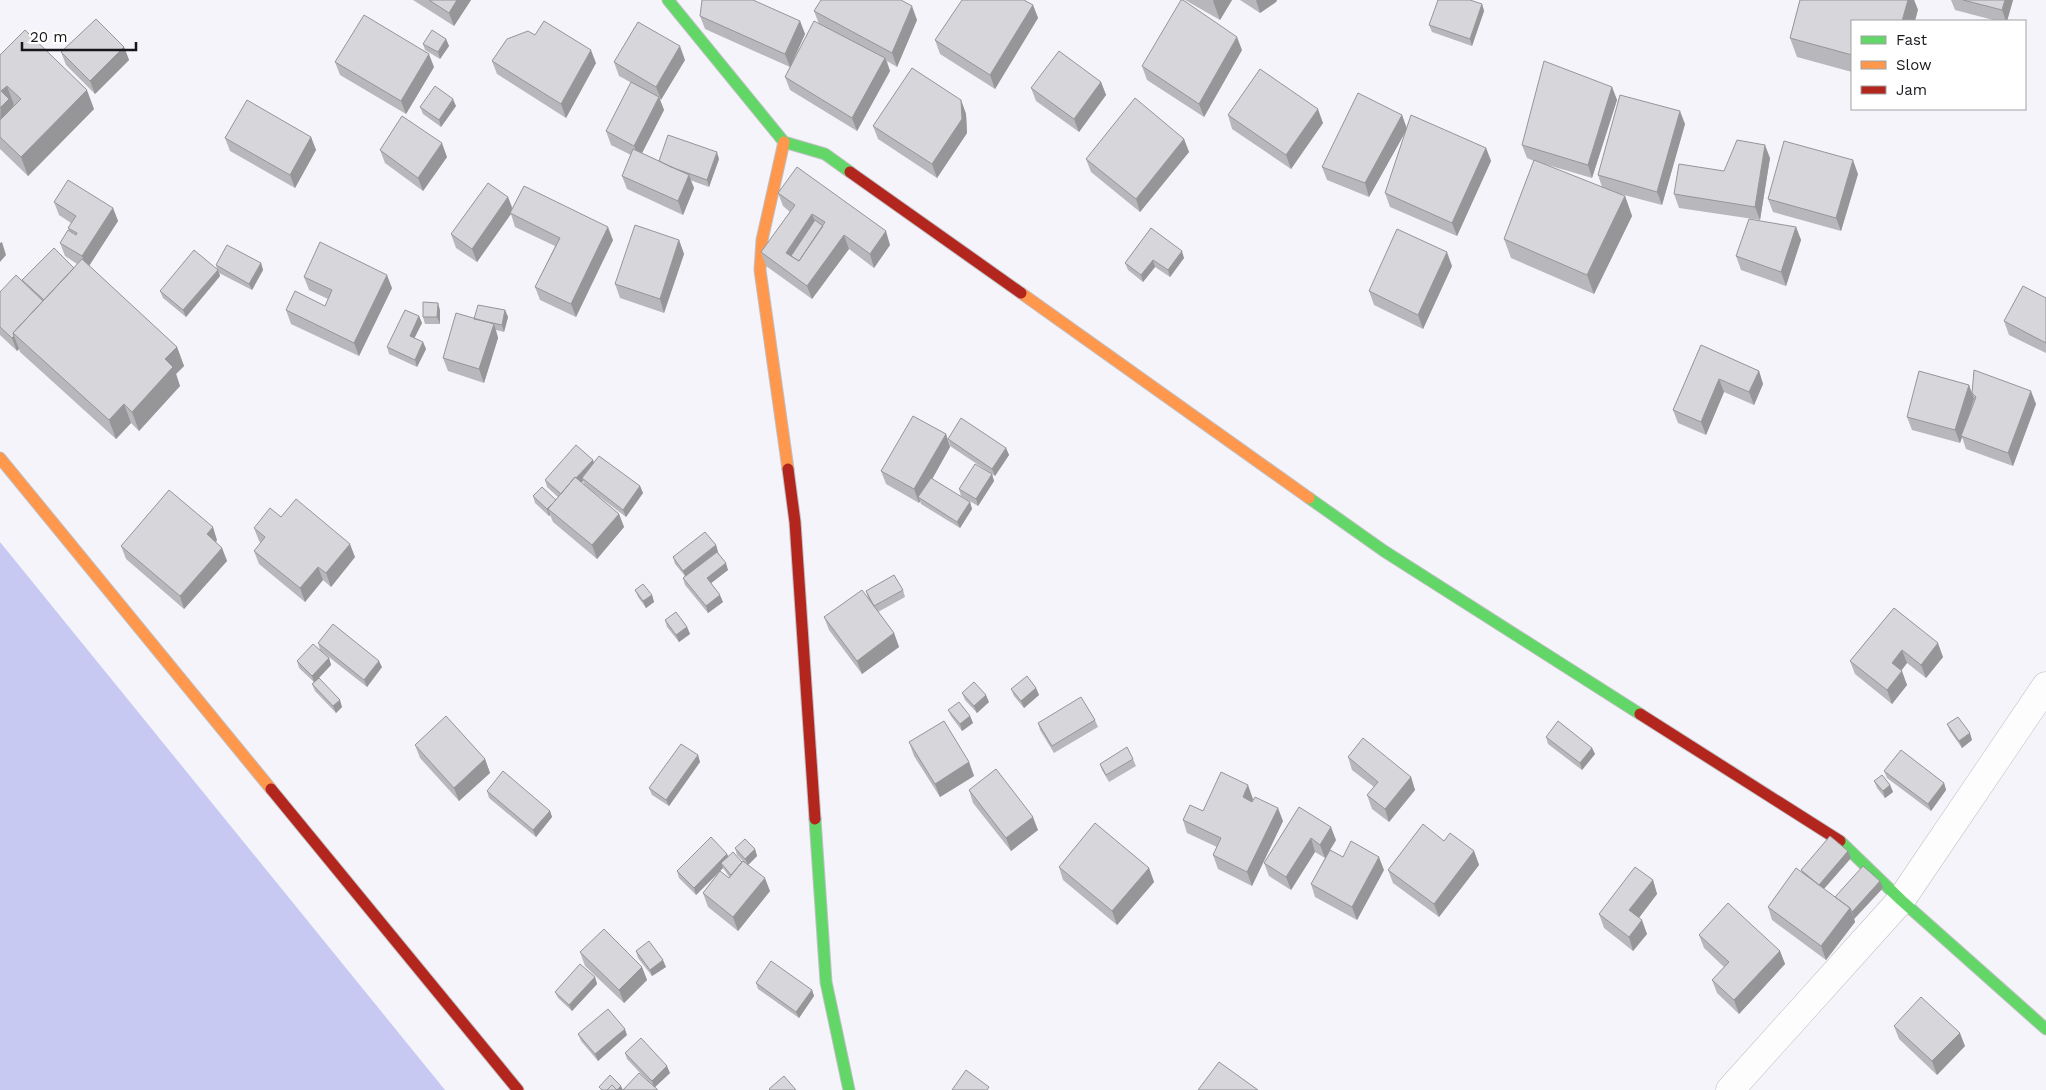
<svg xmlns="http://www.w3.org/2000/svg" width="2046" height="1090" viewBox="0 0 2046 1090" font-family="'Work Sans',sans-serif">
	<rect width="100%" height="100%" fill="#f4f4fa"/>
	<path fill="#c7c9f2" d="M0 542 445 1090H0Z"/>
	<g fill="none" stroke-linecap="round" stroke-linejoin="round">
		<defs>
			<path id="street" d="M1730 1090 1901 900 2046 686"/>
			<path id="fast" d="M668 0 784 142 825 154 850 172
				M1309 498 1384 551 1640 714
				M815 819 826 982 849 1090
				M1840 841 1901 900 2046 1029"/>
			<path id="slow" d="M784 142 762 240 760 270 788 469
				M1021 293 1309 498
				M0 458 271 789"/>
			<path id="jam" d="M850 172 1021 293
				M788 469 795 522 815 819
				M1640 714 1840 841
				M271 789 518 1090"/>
		</defs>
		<use href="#street" stroke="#c0c0c5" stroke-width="29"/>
		<use href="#fast" stroke="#c0c0c5" stroke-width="13"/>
		<use href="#slow" stroke="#c0c0c5" stroke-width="13"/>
		<use href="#jam" stroke="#c0c0c5" stroke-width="13"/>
		<use href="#street" stroke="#fdfdfe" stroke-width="28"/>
		<use href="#fast" stroke="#63d668" stroke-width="11"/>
		<use href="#slow" stroke="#ff974d" stroke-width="11"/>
		<use href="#jam" stroke="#b3261e" stroke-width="11"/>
	</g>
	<path fill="#b8b8bc" d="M413 0H471L454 26Z
		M1185 0H1232L1220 20Z
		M1240 0H1277L1276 2 1260 13Z
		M1800 0H1914L1918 10 1852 21V72L1797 57 1790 38Z
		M1951 0H2013L2007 21H1997L1955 10Z
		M1482 4 1484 11 1472 46 1432 32 1429 25Z
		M1033 5 1038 18 995 89 940 54 935 40Z
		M814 11 917 20 897 67 887 61 890 71 857 131 790 90 785 77 790 67 705 29 700 16 800 21 805 34 792 64 819 24Z
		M446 39 449 46 440 59 425 50 423 44Z
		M124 47 129 60 95 94 66 65 61 52Z
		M1242 50 1204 117 1147 80 1142 66Z
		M0 55 94 109 28 176 0 149Z
		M685 60 660 100 664 110 642 153 659 161 719 159 709 187 690 180 694 188 683 215 627 189 622 176 631 155 611 145 606 131 632 83 619 76 614 62Z
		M492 61 596 63 566 118 497 74Z
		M335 62 434 67 406 114 340 75Z
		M1101 82 1106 95 1079 132 1036 101 1031 88Z
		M1612 87 1617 100 1592 178 1541 163 1602 187 1598 175 1685 124 1662 205 1613 192 1625 196 1632 216 1594 294 1511 258 1504 239 1534 161 1527 158 1522 145Z
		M961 100 966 114 967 133 937 178 878 139 873 126Z
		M456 106 441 127 423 114 420 107Z
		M1228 115 1323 123 1291 169 1232 129Z
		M1402 115 1407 129 1369 197 1327 180 1322 167Z
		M311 137 316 150 295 188 230 151 225 138Z
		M1184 139 1189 152 1140 212 1091 172 1086 159Z
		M1486 148 1491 161 1457 236 1390 207 1385 193Z
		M380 150 447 157 423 191 385 163Z
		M1770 158 1760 220 1679 208 1674 194Z
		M1858 174 1841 231 1773 212 1768 199Z
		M778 193 890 245 874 268 849 249 812 299 766 266 761 252 790 212 783 206Z
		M508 197 513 209 613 240 576 317 540 300 535 287 555 246 515 227 511 214 477 262 456 248 451 234Z
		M54 202 113 208 118 221 89 266 177 347 184 366 176 374 180 386 139 431 131 423 116 439 20 352 19 349 17 351 0 335V292L23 282 22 280 74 268 77 264 65 256 60 243 69 231 68 228 71 223 59 215Z
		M1796 227 1801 240 1786 286 1741 270 1736 256Z
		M1151 228 1184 258 1170 277 1155 267 1143 282 1128 270 1125 263Z
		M679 240 684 254 664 313 620 298 615 284Z
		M261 263 263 270 252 290 219 273 220 276 186 317 163 298 160 291 217 269 216 265Z
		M1452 266 1423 329 1374 305 1369 291Z
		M304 277 392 288 359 356 291 324 286 310 325 306 328 299 309 290Z
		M2046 298V353L2009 335 2004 321Z
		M440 310V324H425L423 317Z
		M505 310 508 317 504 332 496 330 498 338 484 383 448 371 443 358 474 319Z
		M419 316 422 323 414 338 423 342 426 349 417 367 389 354 387 347Z
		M1701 345 1759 371 1763 384 1754 405 1724 392 1706 435 1678 423 1673 410Z
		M1969 385 1974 399 1967 419 1974 400 1972 393 2036 404 2013 466 1966 449 1962 437 1960 443 1912 430 1907 417Z
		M946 434 950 447 932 479 970 502 972 509 960 528 921 504 920 501 919 503 886 484 881 471Z
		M948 439 1006 448 1009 455 995 476 950 446Z
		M593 460 594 463 640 486 643 493 626 517 584 485 583 481 581 482 619 514 624 527 597 559 553 522 550 515 549 516 535 503 533 496 556 500 558 497 547 487 545 480Z
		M992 474 994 481 978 506 961 496 959 489Z
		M281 517 355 557 331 587 323 580 305 602 259 564 254 551 261 543 259 541 254 528Z
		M217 540 216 542 222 548 227 561 184 609 126 559 121 546Z
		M716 545 718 552 728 570 711 583 723 602 708 613 685 585 683 578 685 576 675 564 673 557Z
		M635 590 652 595 654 602 646 608 638 597Z
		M903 590 905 597 878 612 894 633 899 647 862 674 829 630 824 617 868 598 866 591Z
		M1894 608 1943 657 1926 678 1907 663 1901 671 1907 685 1892 704 1855 674 1850 661Z
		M665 620 687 627 690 634 679 642 667 627Z
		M318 643 382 667 367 687 320 650Z
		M329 658 331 665 318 679 342 707 336 713 315 691 312 684 314 682 299 668 297 661Z
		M1036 688 1039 695 1024 708 1014 696 1011 689Z
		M962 693 989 702 977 713 965 700Z
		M948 710 970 716 973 723 962 731 951 716Z
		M1095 720 1098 727 1054 753 1040 730 1038 723Z
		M1947 724 1972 740 1962 748 1950 731Z
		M1546 737 1592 748 1595 754 1582 770 1548 744Z
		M909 742 969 762 974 776 940 797 914 756Z
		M415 745 485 759 490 773 459 801 420 758Z
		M698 755 700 762 669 806 652 795 649 788Z
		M1348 757 1411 777 1415 790 1389 822 1372 809 1367 795 1374 787 1352 770Z
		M1133 759 1136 766 1109 782 1102 770 1100 764Z
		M1884 771 1944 783 1946 790 1931 811 1887 778Z
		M1874 781 1890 785 1893 792 1885 798 1877 788Z
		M969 790 1038 830 1011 851 973 803Z
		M487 791 550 811 552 817 536 837 489 798Z
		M1253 799 1252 802 1283 821 1252 886 1218 869 1213 855 1217 847 1187 833 1183 820 1203 811Z
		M1299 807 1336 840 1330 850 1343 857 1384 870 1357 920 1315 897 1311 884 1325 858 1315 852 1291 890 1269 876 1264 863Z
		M1444 841 1474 851 1479 865 1439 917 1393 883 1388 870Z
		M735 848 755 849 757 856 748 865 770 891 738 931 708 907 703 893 729 878H730L723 868 696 895 679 878 677 871 727 854 728 856 742 862H744L737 855Z
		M1848 851 1851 858 1824 889 1835 897 1883 888 1854 919V918L1855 922 1826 960 1772 920 1768 907 1802 873 1801 870Z
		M1059 867 1149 868 1154 882 1117 925 1063 880Z
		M1653 880 1657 894 1639 918 1647 934 1633 951 1604 928 1599 914Z
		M1699 935 1780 951 1785 964 1739 1014 1717 993 1712 980 1724 967 1704 948Z
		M636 951 666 967 652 976 638 958Z
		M580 952 642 967 647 980 624 1003 585 966Z
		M595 977 597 984 572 1011 558 998 555 992Z
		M756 983 812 990 814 996 799 1018 758 989Z
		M1894 1026 1965 1046 1937 1075 1899 1039Z
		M578 1034 627 1035 598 1061 581 1041Z
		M625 1053 670 1073 655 1087 642 1075 627 1059Z"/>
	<path fill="#969699" d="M457 0H471L454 26 449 13Z
		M1214 0H1232L1220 20 1213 1Z
		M1256 0H1277L1276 2 1260 13Z
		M1908 0H1914L1918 10 1915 21H1902Z
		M2005 0H2013L2007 21H2006L2002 10Z
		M1482 4 1484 11 1472 46 1470 39Z
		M1033 5 1038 18 995 89 990 75Z
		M912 6 917 20 897 67 892 53Z
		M800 21 805 34 790 67 785 54Z
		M1237 37 1242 50 1204 117 1199 104Z
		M446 39 449 46 440 59 438 52Z
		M680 46 685 60 661 100 656 87Z
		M124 47 129 60 95 94 90 81Z
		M591 50 596 63 566 118 561 104Z
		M429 54 434 67 406 114 401 101Z
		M885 58 890 71 857 131 852 118Z
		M1101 82 1106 95 1079 132 1074 119Z
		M7 86 14 105 12 107 16 118 0 134 1 91Z
		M1612 87 1617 100 1592 178 1588 165Z
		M87 90 94 109 28 176 21 157Z
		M659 97 664 110 639 159 634 146Z
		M453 99 456 106 441 127 439 120Z
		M961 100 966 114 967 133 937 178 932 164Z
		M1318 109 1323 123 1291 169 1286 155Z
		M1680 111 1685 124 1662 205 1657 192Z
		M1402 115 1407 129 1369 197 1365 183Z
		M311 137 316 150 295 188 290 175Z
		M1184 139 1189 152 1140 212 1136 199Z
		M442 143 447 157 423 191 418 178Z
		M1765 145 1770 158 1760 220 1755 207Z
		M1486 148 1491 161 1457 236 1452 223Z
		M717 152 719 159 709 187 707 180Z
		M1853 160 1858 174 1841 231 1836 218Z
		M689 175 694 188 683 215 678 201Z
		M1625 196 1632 216 1594 294 1587 275Z
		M508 197 513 211 477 262 472 249Z
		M113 208 118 221 87 269 82 256Z
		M812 214 817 227 793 262 786 253Z
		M608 227 613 240 576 317 571 304Z
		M1796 227 1801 240 1786 286 1781 272Z
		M886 231 890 245 874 268 870 254Z
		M844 235 849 249 812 299 807 286Z
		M679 240 684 254 664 313 660 299Z
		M2 242 6 255 0 262V243Z
		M1182 251 1184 258 1170 277 1168 270Z
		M1447 252 1452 266 1423 329 1418 315Z
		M1153 260 1155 267 1143 282 1141 275Z
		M261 263 263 270 252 290 249 284Z
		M218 270 220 276 186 317 183 310Z
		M387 275 392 288 359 356 354 343Z
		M438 303 440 310V324L437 317Z
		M505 310 508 317 504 332 502 325Z
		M419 316 422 323 412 343 410 336Z
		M494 324 498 338 484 383 479 369Z
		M14 336 19 349 17 351 12 338Z
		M423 342 426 349 417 367 415 360Z
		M177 347 184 366 176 374 180 386 139 431 132 412 165 359Z
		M1759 371 1763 384 1754 405 1749 392Z
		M1719 379 1724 392 1706 435 1701 422Z
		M1969 385 1974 399 1962 436H1961L1962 437 1960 443 1955 430Z
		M2031 391 2036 404 2013 466 2008 453Z
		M124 404 131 423 116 439 109 420Z
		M946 434 950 447 921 499 918 497 920 501 919 503 914 489Z
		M1006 448 1009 455 995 476 992 469Z
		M593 460 595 467 582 478 583 481 563 501 561 494Z
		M992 474 994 481 978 506 976 499Z
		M640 486 643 493 626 517 623 510Z
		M556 500 548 509 550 515 549 516 547 509Z
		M970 502 972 509 960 528 957 522Z
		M619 514 624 527 597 559 592 545Z
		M213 527 217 540 212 547 207 534Z
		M350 544 355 557 331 587 326 573Z
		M716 545 718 552 686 578 683 571Z
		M222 548 227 561 184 609 180 596Z
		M726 563 728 570 710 584 707 578Z
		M318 567 323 580 305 602 300 588Z
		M652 595 654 602 646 608 643 601Z
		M720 595 723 602 708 613 706 606Z
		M687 627 690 634 679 642 676 635Z
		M894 633 899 647 862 674 857 661Z
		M1938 643 1943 657 1926 678 1921 665Z
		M1902 650 1907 663 1897 676 1892 663Z
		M329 658 331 665 314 683 312 676Z
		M379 661 382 667 367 687 364 680Z
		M1902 671 1907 685 1892 704 1887 690Z
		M1036 688 1039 695 1024 708 1021 701Z
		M986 695 989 702 977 713 974 706Z
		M340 700 342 707 336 713 333 706Z
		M970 716 973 723 962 731 960 724Z
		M1970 733 1972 740 1962 748 1959 741Z
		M1592 748 1595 754 1582 770 1580 763Z
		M698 755 700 762 669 806 666 800Z
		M485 759 490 773 459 801 454 788Z
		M969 762 974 776 940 797 935 784Z
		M1411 777 1415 790 1389 822 1385 809Z
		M1944 783 1946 790 1931 811 1928 804Z
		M1248 785 1253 799 1247 810 1243 797Z
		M1890 785 1893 792 1885 798 1883 791Z
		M1278 808 1283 821 1252 886 1247 872Z
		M550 811 552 817 536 837 533 830Z
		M1033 817 1038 830 1011 851 1006 838Z
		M1331 827 1336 840 1325 858 1320 845Z
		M1311 838 1315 852 1291 890 1286 877Z
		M755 849 757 856 748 865 745 859Z
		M1474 851 1479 865 1439 917 1434 904Z
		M1848 851 1851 858 1821 892 1819 885Z
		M727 854 730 861 721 863 723 868 696 895 694 888Z
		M1379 857 1384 870 1357 920 1352 907Z
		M1149 868 1154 882 1117 925 1112 911Z
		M765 878 770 891 738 931 733 917Z
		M1653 880 1657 894 1634 924 1629 910Z
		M1880 881 1883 888 1854 919 1852 912Z
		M1850 908 1855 922 1826 960 1821 946Z
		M1642 920 1647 934 1633 951 1629 937Z
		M1780 951 1785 964 1739 1014 1734 1000Z
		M663 960 666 967 652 976 650 970Z
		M642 967 647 980 624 1003 619 990Z
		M595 977 597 984 572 1011 569 1005Z
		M812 990 814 996 799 1018 796 1012Z
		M625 1029 627 1035 598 1061 595 1054Z
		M1960 1033 1965 1046 1937 1075 1932 1061Z
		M667 1066 670 1073 654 1088 652 1081Z
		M621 1086 623 1090H617Z"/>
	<path fill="#d6d6db" stroke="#969699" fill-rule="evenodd" d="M429 0H457L449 13Z
		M702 0H753L800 21 785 54 700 16Z
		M821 0H901L912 6 892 53 814 11Z
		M962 0H1024L1033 5 990 75 935 40Z
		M1181 0H1183L1237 37 1199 104 1142 66Z
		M1438 0H1470L1482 4 1470 39 1429 25Z
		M1800 0H1908L1902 21H1852V55L1790 38Z
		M1963 0H2005L2002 10Z
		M364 15 429 54 401 101 335 62Z
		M96 19 124 47 90 81 61 52Z
		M544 21 591 50 561 104 492 61 507 39 528 31 535 35Z
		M814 21 885 58 852 118 785 77Z
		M638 22 680 46 656 87 614 62Z
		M25 30 87 90 21 157 0 137V120L21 99 7 86 1 91 9 99 0 108V55Z
		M432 30 446 39 438 52 423 44Z
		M1059 51 1101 82 1074 119 1031 88Z
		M1544 61 1612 87 1588 165 1522 145Z
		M912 68 961 100 962 119 932 164 873 126Z
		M1260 69 1318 109 1286 155 1228 115Z
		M631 82 659 97 634 146 606 131Z
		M435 86 453 99 439 120 420 107Z
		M1358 93 1402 115 1365 183 1322 167Z
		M1620 95 1680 111 1657 192 1598 175Z
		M1135 98 1184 139 1136 199 1086 159Z
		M247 100 311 137 290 175 225 138Z
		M1411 115 1486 148 1452 223 1385 193Z
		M402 116 442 143 418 178 380 150Z
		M668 135 717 152 707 180 671 167 659 161Z
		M1737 140 1765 145 1755 207 1674 194 1679 164 1724 171Z
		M1784 141 1853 160 1836 218 1768 199Z
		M633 149 689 175 678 201 622 176Z
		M1534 160 1625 196 1587 275 1504 239Z
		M797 167 886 231 870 254 844 235 807 286 761 252 795 205 778 193ZM812 214 825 222 799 261 786 253Z
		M68 180 113 208 82 256 60 243 68 230 76 235 77 233 68 228 76 216 54 202Z
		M488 183 508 197 472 249 451 234Z
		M524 186 608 227 571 304 535 287 560 238 510 213Z
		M1749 219 1796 227 1781 272 1736 256Z
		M815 220 823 226 799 261 791 256Z
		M635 225 679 240 660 299 615 284Z
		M1151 228 1182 251 1168 270 1153 260 1141 275 1125 263Z
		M1397 229 1447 252 1418 315 1369 291Z
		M320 242 387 275 354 343 286 310 295 291 325 306 332 290 304 277Z
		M227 245 261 263 249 284 216 265Z
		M54 248 74 268 44 300 22 280Z
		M194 250 218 270 183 310 160 291Z
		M82 259 177 347 165 359 173 367 132 412 124 404 109 420 13 333Z
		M16 275 43 301 13 333 14 336 12 338 0 327V292Z
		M2023 286 2046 298V343L2004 321Z
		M423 302 438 303 437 317H423Z
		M478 305 505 310 502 325 474 319Z
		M405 310 419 316 410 336 423 342 415 360 387 347Z
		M456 313 494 324 479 369 443 358Z
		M1701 345 1759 371 1749 392 1719 379 1701 422 1673 410Z
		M1974 370 2031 391 2008 453 1961 436 1976 397 1972 393Z
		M1919 371 1969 385 1955 430 1907 417Z
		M913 416 946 434 914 489 881 471Z
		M961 418 1006 448 992 469 948 439Z
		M576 445 593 460 576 478 575 477 561 494 545 480Z
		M599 456 640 486 623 510 582 478Z
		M975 464 992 474 976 499 959 489Z
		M575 477 619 514 592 545 548 509Z
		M931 478 970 502 957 522 918 497Z
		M542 487 556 500 547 509 533 496Z
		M169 490 213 527 207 534 222 548 180 596 121 546Z
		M296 499 350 544 326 573 318 567 300 588 254 551 265 537 254 528 270 508 281 517Z
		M705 532 716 545 683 571 673 557Z
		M717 552 726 563 707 578 720 595 706 606 683 578Z
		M894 575 903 590 874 606 866 591Z
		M643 584 652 595 643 601 635 590Z
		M862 590 894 633 857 661 824 617Z
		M1894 608 1938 643 1921 665 1902 650 1892 663 1902 671 1887 690 1850 661Z
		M676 612 687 627 676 635 665 620Z
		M333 624 379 661 364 680 318 643Z
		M313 644 329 658 312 676 297 661Z
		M1027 676 1036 688 1021 701 1011 689Z
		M319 678 340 700 333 706 312 684Z
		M974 682 986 695 974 706 962 693Z
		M1081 697 1095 720 1052 746 1038 723Z
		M959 702 970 716 960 724 948 710Z
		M446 716 485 759 454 788 415 745Z
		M1958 717 1970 733 1959 741 1947 724Z
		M944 721 969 762 935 784 909 742Z
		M1558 721 1592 748 1580 763 1546 737Z
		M1363 738 1411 777 1385 809 1367 795 1378 782 1348 757Z
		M681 744 698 755 666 800 649 788Z
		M1127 747 1133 759 1106 775 1100 764Z
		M1901 750 1944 783 1928 804 1884 771Z
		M996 769 1033 817 1006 838 969 790Z
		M503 771 550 811 533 830 487 791Z
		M1221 772 1248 785 1243 797 1252 802 1255 797 1278 808 1247 872 1213 855 1221 838 1183 820 1190 805 1203 811Z
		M1882 775 1890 785 1883 791 1874 781Z
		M1299 807 1331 827 1320 845 1311 838 1286 877 1264 863Z
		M1095 823 1149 868 1112 911 1059 867Z
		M1423 824 1444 841 1450 833 1474 851 1434 904 1388 870Z
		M1830 836 1848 851 1819 885 1801 870Z
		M711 837 727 854 694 888 677 871Z
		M745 839 755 849 745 859 735 848Z
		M1351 841 1379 857 1352 907 1311 884 1330 850 1343 857Z
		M733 852 742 862 731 875 721 863Z
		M743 861 765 878 733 917 703 893 720 871 729 878Z
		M1863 866 1880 881 1852 912 1850 908 1835 897Z
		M1635 867 1653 880 1629 910 1642 920 1629 937 1599 914Z
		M1796 868 1850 908 1821 946 1768 907Z
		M1728 903 1780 951 1734 1000 1712 980 1729 962 1699 935Z
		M604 929 642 967 619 990 580 952Z
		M649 941 663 960 650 970 636 951Z
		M771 961 812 990 796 1012 756 983Z
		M580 964 595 977 569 1005 555 992Z
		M1921 997 1960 1033 1932 1061 1894 1026Z
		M608 1009 625 1029 595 1054 578 1034Z
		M641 1038 667 1066 652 1081 625 1053Z
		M1219 1062 1258 1090H1198Z
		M966 1070 989 1087 987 1090H952Z
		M639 1073 658 1090H623Z
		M610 1075 621 1086 617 1090 612 1085 607 1090H602L599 1087Z
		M784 1076 796 1090H770L769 1089Z
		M612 1085 617 1090H607Z"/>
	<rect x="1851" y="20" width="175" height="90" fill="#ffffff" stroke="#a2a2a4"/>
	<rect x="1861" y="36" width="25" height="8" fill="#63d668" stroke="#a2a2a4"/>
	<text x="1896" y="45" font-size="15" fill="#17171b">Fast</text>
	<rect x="1861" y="61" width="25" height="8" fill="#ff974d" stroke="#a2a2a4"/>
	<text x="1896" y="70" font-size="15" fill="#17171b">Slow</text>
	<rect x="1861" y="86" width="25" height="8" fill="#b3261e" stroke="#a2a2a4"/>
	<text x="1896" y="95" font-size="15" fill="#17171b">Jam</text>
	<path d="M22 42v8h114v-8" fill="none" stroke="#17171b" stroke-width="2.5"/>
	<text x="30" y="42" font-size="15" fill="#17171b" stroke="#ffffff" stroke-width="4" paint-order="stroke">20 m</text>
</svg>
